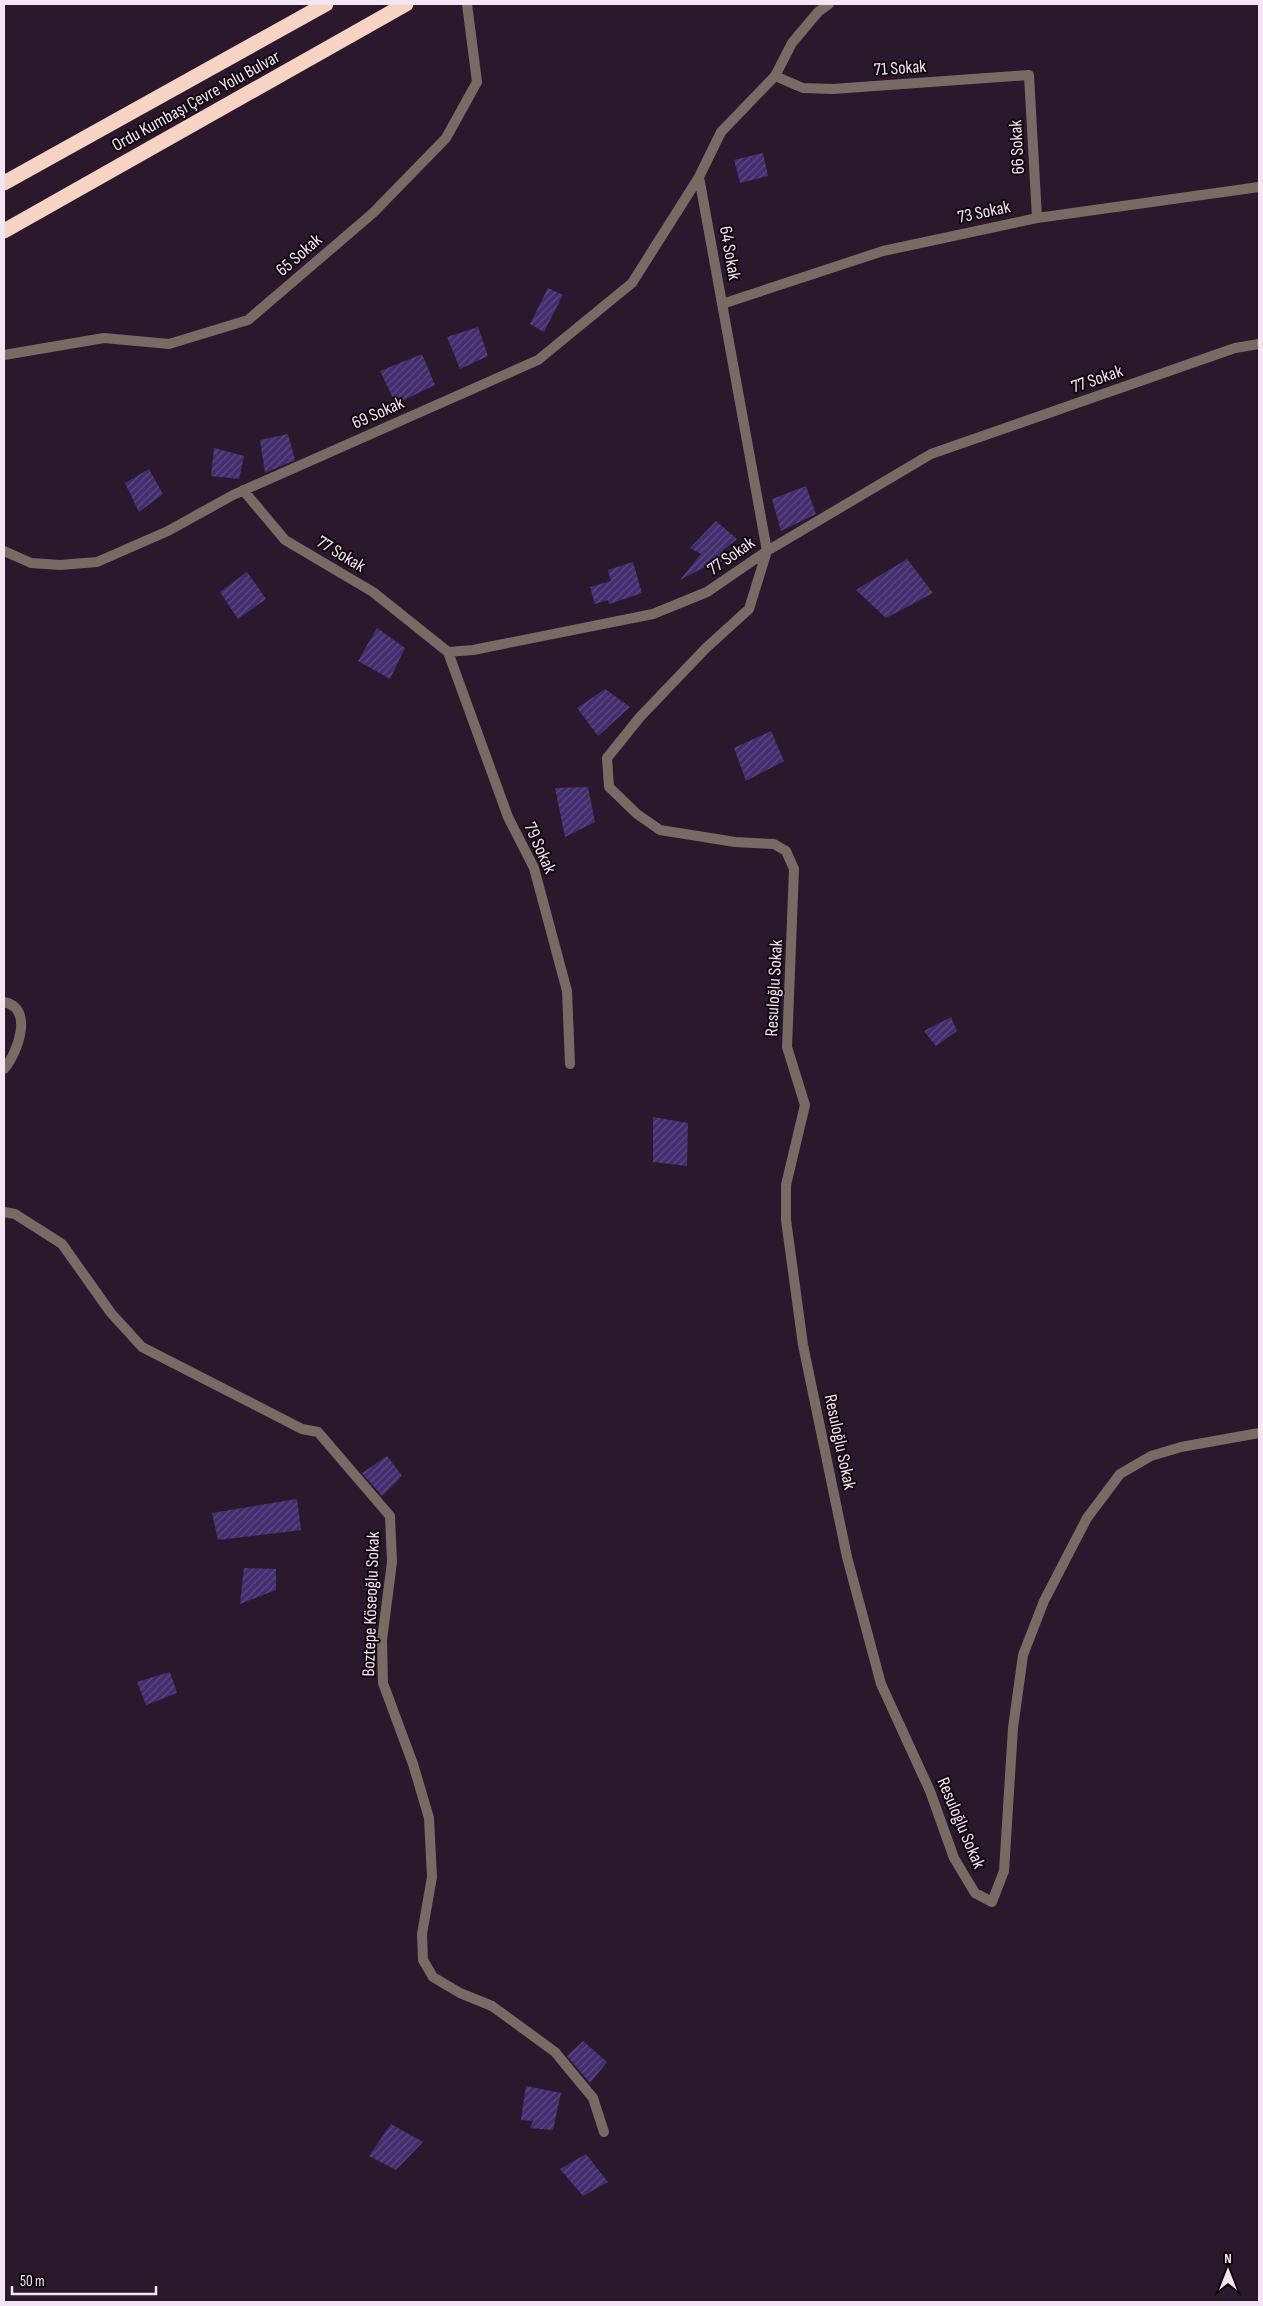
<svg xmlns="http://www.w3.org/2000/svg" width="1263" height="2306" viewBox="0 0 1263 2306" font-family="'Sofia Sans Condensed',sans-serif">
	<defs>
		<pattern id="building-hatch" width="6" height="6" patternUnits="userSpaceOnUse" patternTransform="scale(1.25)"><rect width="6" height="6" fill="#422e6f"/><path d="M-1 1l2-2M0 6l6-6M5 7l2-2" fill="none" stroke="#5e4c84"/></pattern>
	</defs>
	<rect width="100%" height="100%" fill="#2c182c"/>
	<path fill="url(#building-hatch)" d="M763 153 768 176 740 183 734 160Z
		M548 288 563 295 544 332 530 324Z
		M478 327 488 356 460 369 447 337Z
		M422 354 435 385 396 404 380 371Z
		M288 434 295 460 265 473 260 440Z
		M214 448 244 456 239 479 211 476Z
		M149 469 163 494 139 512 125 483Z
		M806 486 816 514 781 531 772 499Z
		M716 521 737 539 722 551 727 555 718 566 711 564 680 580 701 554 690 548Z
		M907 559 933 593 886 618 856 590Z
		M633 562 642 593 609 604 608 600 595 604 590 587 611 581 608 570Z
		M247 572 266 599 238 619 220 592Z
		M377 628 405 648 390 679 358 661Z
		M605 689 630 707 598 736 577 708Z
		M771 731 784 761 746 781 734 748Z
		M588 787 595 822 565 837 555 788Z
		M951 1017 957 1031 936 1046 924 1031Z
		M653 1117 688 1123 687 1166 653 1162Z
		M387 1456 402 1476 382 1496 362 1473Z
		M297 1499 301 1530 218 1540 212 1513Z
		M244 1568 276 1569V1590L240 1604Z
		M170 1672 177 1693 146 1705 137 1682Z
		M583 2041 607 2062 590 2083 567 2056Z
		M526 2086 561 2093 553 2130 530 2128 533 2121 521 2120Z
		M391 2124 423 2142 396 2170 369 2156Z
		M586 2154 608 2182 583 2196 560 2169Z"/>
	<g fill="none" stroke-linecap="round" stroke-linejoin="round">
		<path stroke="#796a64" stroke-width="10" d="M775 76 803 88 833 89 1029 75 1037 218
			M699 177 767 551 749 609 706 648 640 717 607 758 609 787 637 814 660 830 735 842 774 844 786 851 794 869 787 1047 805 1105 786 1185V1220L803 1345 847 1557 881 1684 930 1791 954 1858 975 1893 992 1902 1004 1871 1013 1728 1023 1655 1044 1601 1087 1518 1120 1474 1151 1456 1181 1447 1259 1433
			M722 304 883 251 1037 218 1259 187
			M4 355 104 338 169 344 248 320 373 213 446 138 477 82 467 4
			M243 490 285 540 373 592 448 652 473 650 653 614 707 592 767 551 931 454 1235 348 1259 344
			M4 551 31 563 60 565 97 562 168 531 233 495 538 360 632 283 699 177 721 132 775 76 792 43 818 12 829 4
			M448 652 508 817 534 868 567 991 570 1064
			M4 1002C35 1008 17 1054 4 1069
			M4 1212 15 1214 62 1244 111 1313 142 1347 302 1429 318 1432 390 1516 392 1562 382 1640 383 1683 413 1764 429 1818 432 1877 422 1934 423 1960 433 1977 460 1993 492 2006 555 2052 593 2098 604 2132"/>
		<path stroke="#f7d3c3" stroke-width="15" d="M4 183 326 4
			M4 231 406 4"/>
	</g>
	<g text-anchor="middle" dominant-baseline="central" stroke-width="4" stroke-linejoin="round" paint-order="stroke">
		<g font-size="18" fill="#f3e5f2" stroke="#10070f">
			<text transform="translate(900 68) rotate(-4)">71 Sokak</text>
			<text transform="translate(196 101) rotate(-29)">Ordu Kumbaşı Çevre Yolu Bulvar</text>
			<text transform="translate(1017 147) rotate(-93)">66 Sokak</text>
			<text transform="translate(984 212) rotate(-12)">73 Sokak</text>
			<text transform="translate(730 253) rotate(80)">64 Sokak</text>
			<text transform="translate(299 255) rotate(-41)">65 Sokak</text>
			<text transform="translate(1097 379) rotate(-19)">77 Sokak</text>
			<text transform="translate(378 413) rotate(-24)">69 Sokak</text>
			<text transform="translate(341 554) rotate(31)">77 Sokak</text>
			<text transform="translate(731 556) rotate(-35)">77 Sokak</text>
			<text transform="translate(540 848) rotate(66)">79 Sokak</text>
			<text transform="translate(774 988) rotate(-87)">Resuloğlu Sokak</text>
			<text transform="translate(840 1442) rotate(78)">Resuloğlu Sokak</text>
			<text transform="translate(371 1604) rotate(-88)">Boztepe Köseoğlu Sokak</text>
			<text transform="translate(961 1823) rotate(67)">Resuloğlu Sokak</text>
		</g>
	</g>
	<rect width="1263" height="2306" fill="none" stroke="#f3e5f2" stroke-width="10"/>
	<g transform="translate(1228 2271)" stroke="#10070f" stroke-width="4" paint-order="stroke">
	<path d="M0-4L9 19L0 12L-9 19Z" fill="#f3e5f2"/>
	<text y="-8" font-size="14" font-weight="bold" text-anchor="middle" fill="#f3e5f2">N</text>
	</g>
	<path d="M12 2286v8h144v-8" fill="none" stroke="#f3e5f2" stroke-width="2.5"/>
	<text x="20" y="2286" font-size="15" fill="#f3e5f2" stroke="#10070f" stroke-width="4" paint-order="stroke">50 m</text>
</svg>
